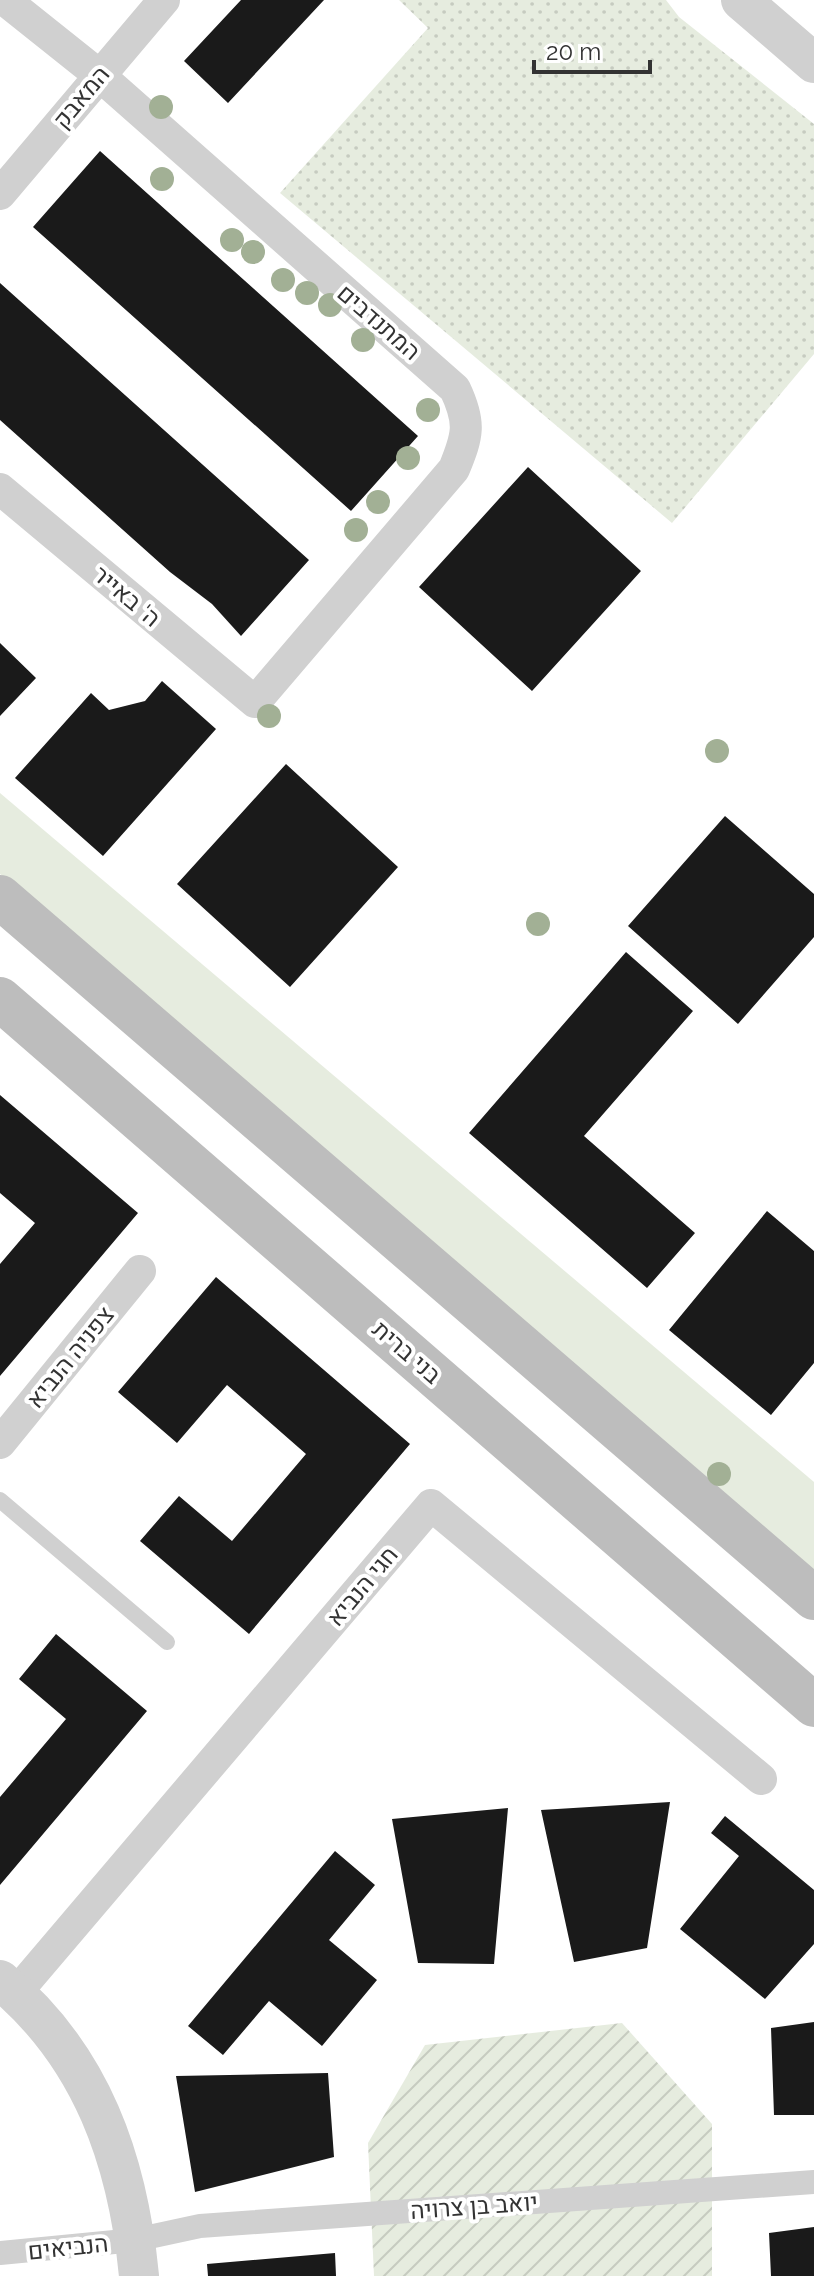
<svg xmlns="http://www.w3.org/2000/svg" width="814" height="2276" viewBox="0 0 814 2276" font-family="Raleway,Heebo,sans-serif">
	<defs>
		<pattern id="grass-dots" width="8" height="8" patternUnits="userSpaceOnUse" patternTransform="scale(2)"><rect width="8" height="8" fill="#e6ecdf"/><path d="M2 2h.1M6 6h.1" fill="none" stroke="#c6cbc0" stroke-width="1.8" stroke-linecap="round"/></pattern>
		<pattern id="garden-furrows" width="10" height="10" patternUnits="userSpaceOnUse" patternTransform="scale(2)"><rect width="10" height="10" fill="#e6ecdf"/><path d="M-1 1l2-2M0 10L10 0M9 11l2-2" fill="none" stroke="#c6cbc0"/></pattern>
	</defs>
	<rect width="100%" height="100%" fill="#fff"/>
	<path fill="url(#grass-dots)" d="M399 0H666L679 17 814 124V354L672 523 280 193 428 28Z"/>
	<path fill="#e6ecdf" d="M0 793 814 1482V1576L0 874Z"/>
	<path fill="url(#garden-furrows)" d="M622 2023 712 2124V2276H374L368 2143 425 2045Z"/>
	<path fill="#1a1a1a" d="M241 0H324L228 103 184 61Z
		M100 151 418 436 351 511 33 227Z
		M0 283 309 560 241 636 212 604 170 572 0 420Z
		M528 467 641 571 532 691 419 587Z
		M0 643 36 678 0 716Z
		M162 681 216 729 103 856 15 778 91 693 109 710 145 701Z
		M286 764 398 867 290 987 177 884Z
		M725 816 814 894V937L738 1024 628 926Z
		M626 952 693 1011 584 1136 695 1233 647 1288 469 1133Z
		M0 1095 138 1213 0 1376V1264L35 1223 0 1193Z
		M767 1211 814 1251V1363L771 1415 669 1330Z
		M216 1277 410 1444 249 1634 140 1541 179 1496 232 1541 306 1454 227 1385 177 1443 118 1392Z
		M56 1634 147 1711 0 1885V1797L66 1719 19 1679Z
		M670 1802 647 1948 574 1962 541 1810Z
		M508 1808 494 1964 418 1963 392 1819Z
		M725 1816 814 1890V1944L765 1999 680 1929 739 1856 711 1833Z
		M335 1851 375 1885 329 1940 377 1980 322 2046 269 2001 223 2055 188 2026Z
		M814 2022V2115H774L771 2028Z
		M328 2073 334 2157 195 2192 176 2076Z
		M814 2227V2276H771L769 2233Z
		M335 2253 336 2276H208L207 2264Z"/>
	<g fill="none" stroke-linecap="round" stroke-linejoin="round">
		<path stroke="#d0d0d0" stroke-width="16" d="M0 1500 167 1642"/>
		<path stroke="#d0d0d0" stroke-width="24" d="M0 2253 135 2240 200 2226 814 2182"/>
		<path stroke="#d0d0d0" stroke-width="32" d="M0 194 164 0
			M0 489 255 702 454 469C468 435 471 423 455 389L99 75 5 0
			M0 1443 140 1271
			M16 1993 431 1505 761 1779"/>
		<path stroke="#d0d0d0" stroke-width="40" d="M741 0 814 63
			M0 1980C92 2056 128 2161 139 2276"/>
		<path stroke="#bdbdbd" stroke-width="44" d="M0 897 814 1598
			M0 999 814 1705"/>
	</g>
	<g fill="#a2b095">
		<circle cx="161" cy="107" r="12"/>
		<circle cx="162" cy="179" r="12"/>
		<circle cx="232" cy="240" r="12"/>
		<circle cx="253" cy="252" r="12"/>
		<circle cx="283" cy="280" r="12"/>
		<circle cx="307" cy="293" r="12"/>
		<circle cx="330" cy="305" r="12"/>
		<circle cx="363" cy="340" r="12"/>
		<circle cx="428" cy="410" r="12"/>
		<circle cx="408" cy="458" r="12"/>
		<circle cx="378" cy="502" r="12"/>
		<circle cx="356" cy="530" r="12"/>
		<circle cx="269" cy="716" r="12"/>
		<circle cx="717" cy="751" r="12"/>
		<circle cx="538" cy="924" r="12"/>
		<circle cx="719" cy="1474" r="12"/>
	</g>
	<g text-anchor="middle" dominant-baseline="central" stroke-width="8" stroke-linejoin="round" paint-order="stroke">
		<g font-size="24" fill="#333" stroke="#fff">
			<text transform="translate(81 97) rotate(-50)">המאבק</text>
			<text transform="translate(379 322) rotate(41)">המתנדבים</text>
			<text transform="translate(127 596) rotate(40)">ה' באייר</text>
			<text transform="translate(407 1352) rotate(41)">בני ברית</text>
			<text transform="translate(70 1357) rotate(-51)">צפניה הנביא</text>
			<text transform="translate(362 1586) rotate(-50)">חגי הנביא</text>
			<text transform="translate(474 2206) rotate(-4)">יואב בן צרויה</text>
			<text transform="translate(68 2247) rotate(-6)">הנביאים</text>
		</g>
	</g>
	<path d="M534 60v12h116v-12" fill="none" stroke="#333333" stroke-width="4"/>
	<text x="546" y="60" font-size="24" fill="#333333" stroke="#ffffff" stroke-width="6" paint-order="stroke">20 m</text>
</svg>
